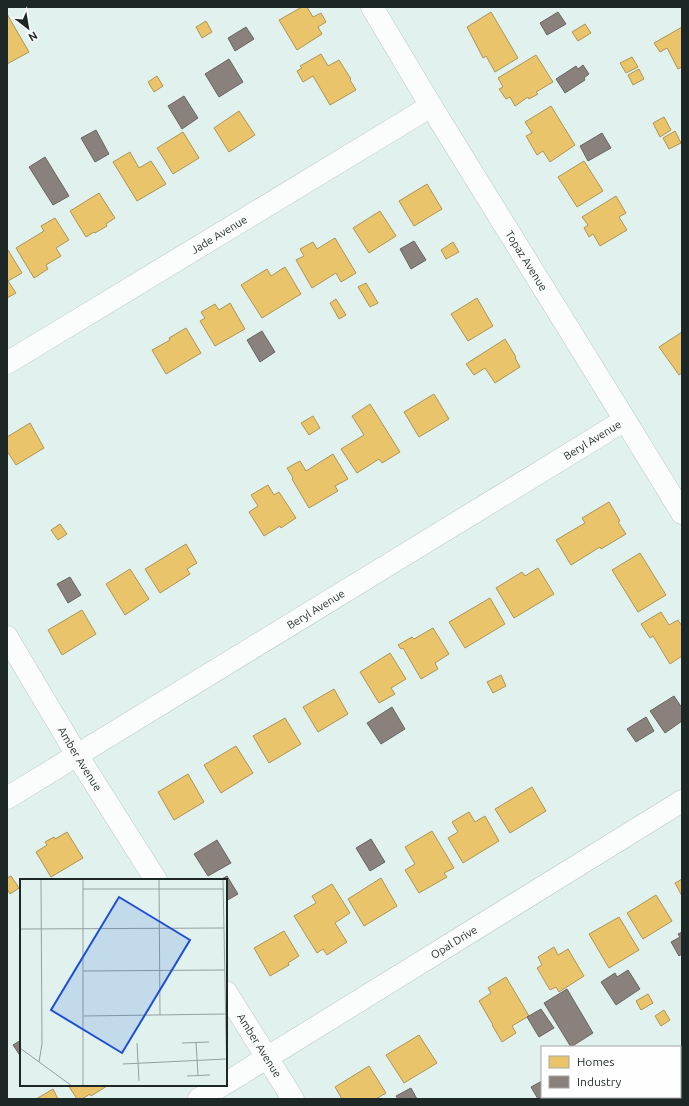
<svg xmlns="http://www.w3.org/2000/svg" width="689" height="1106" viewBox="0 0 689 1106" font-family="Ubuntu,sans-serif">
	<rect width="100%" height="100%" fill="#e1f2ee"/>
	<path fill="#e9c46a" stroke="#ac9556" d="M302 7H307L313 17 321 13 326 22 318 27 322 34 297 50 279 20Z
		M491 12 518 58 495 72 486 56 483 58 467 27Z
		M7 14 29 52 7 64Z
		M206 21 212 32 202 38 196 27Z
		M585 24 591 33 578 41 572 32Z
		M682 27V67L678 69 667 48 660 52 654 43Z
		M321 54 328 66 339 60 351 79 350 80 356 90 330 105 313 76 303 82 297 71 302 68 300 66Z
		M536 55 553 82 536 92 538 94 529 99 528 97 515 106 510 97 506 99 499 89 503 87 498 78Z
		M632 57 638 67 626 73 620 63Z
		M639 69 644 79 633 85 628 75Z
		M157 76 163 86 154 92 148 82Z
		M551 106 575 145 550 162 543 151 537 155 526 136 532 133 525 122Z
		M239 111 255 135 229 152 214 128Z
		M664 117 671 130 660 137 653 123Z
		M675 131 681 143 669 149 663 138Z
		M183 132 199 158 173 174 157 148Z
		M130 152 139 168 151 161 166 184 137 201 113 162Z
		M584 161 603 191 577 207 558 177Z
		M427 184 442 209 414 226 399 201Z
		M99 193 115 218 106 224 107 226 95 233 94 232 86 237 70 211Z
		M616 196 626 213 619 217 627 230 600 246 593 234 589 237 584 228 588 225 582 217Z
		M380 211 396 236 369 253 353 228Z
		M55 218 69 240 56 248 61 256 46 265 48 269 34 278 16 248 44 231 41 226Z
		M335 238 356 273 341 282 336 273 312 288 296 260 304 256 300 249 313 242 317 249Z
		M453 242 459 252 446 259 441 250Z
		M8 250 22 273 8 281 16 293 7 298V251Z
		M285 267 301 294 262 318 241 285 267 269 271 276Z
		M366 283 378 303 370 307 358 287Z
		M477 298 493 326 468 341 451 314Z
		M336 299 346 315 339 319 330 303Z
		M230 303 245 329 215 346 200 321 205 318 201 312 215 304 219 310Z
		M186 328 201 353 166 374 152 350 170 340 169 338Z
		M682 332V373L679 375 659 347Z
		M505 339 516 357 515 358 520 367 495 383 485 368 474 375 466 364Z
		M434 394 449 419 419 437 404 412Z
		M370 404 400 452 382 463 379 459 357 473 341 449 364 435 352 416Z
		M313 416 320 428 309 435 301 423Z
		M30 423 44 448 16 465 7 451V437Z
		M333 454 348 479 335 486 338 491 309 508 292 479 293 478 287 468 300 461 306 471Z
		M268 485 274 495 279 492 296 518 281 528 280 526 264 536 249 512 258 506 251 495Z
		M609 502 620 521 618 522 626 534 601 549 600 547 571 565 556 540 585 523 582 518Z
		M60 524 67 534 58 540 51 530Z
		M186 544 197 563 187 569 190 574 160 593 145 569Z
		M640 553 666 595 638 612 612 570Z
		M538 568 554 594 514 618 496 588 522 572 525 576Z
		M130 569 149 599 125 615 106 584Z
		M490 598 505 624 465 648 449 622Z
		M82 610 96 634 62 655 48 630Z
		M661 612 669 625 678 620 682 626V656L670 664 653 636 650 638 641 624Z
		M433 628 449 654 435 663 438 669 421 679 403 648 401 649 398 645 412 637 414 639Z
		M390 653 406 679 391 688 395 694 379 703 360 672Z
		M501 675 506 686 493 693 487 682Z
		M334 689 348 714 318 732 303 707Z
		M285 718 301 744 269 763 253 736Z
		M236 746 253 773 221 793 204 765Z
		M188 774 204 802 174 820 158 792Z
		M532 787 546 811 510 833 495 809Z
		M469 812 475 822 485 816 499 841 463 863 448 838 458 832 452 822Z
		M432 831 454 868 444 873 447 877 419 893 405 870 415 864 405 847Z
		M67 832 83 858 51 877 36 852 47 845 45 842 54 837 55 839Z
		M11 876 19 888 10 894 7 889V878Z
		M381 878 397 906 364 926 348 899Z
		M682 879V896L675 883Z
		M332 884 350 913 335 923 347 942 327 955 323 949 317 953 294 916 316 903 312 896Z
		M656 895 672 921 643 939 627 913Z
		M619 917 639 950 609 968 589 934Z
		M284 931 299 956 288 963 289 965 270 976 254 948Z
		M554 947 558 955 568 949 584 976 559 992 556 987 550 990 537 968 542 965 538 957Z
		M506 977 529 1016 512 1026 516 1033 502 1042 492 1025H493L479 1001 491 993 488 988Z
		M648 994 653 1003 641 1010 636 1001Z
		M664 1010 670 1020 661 1026 655 1016Z
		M419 1035 437 1063 404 1083 386 1055Z
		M369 1066 386 1093 376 1099H342L335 1087Z
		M682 1073V1099H674L673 1097H680V1074Z
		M68 1085H107V1086L91 1096 90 1094 82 1099H77Z
		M53 1089 58 1099H36Z
		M643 1097H663L664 1099H640Z"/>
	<path fill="#8a817c" stroke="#696662" d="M558 12 566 24 547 35 540 23Z
		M246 27 254 39 235 51 228 38Z
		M229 59 243 82 219 97 205 74Z
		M583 65 589 74 584 78 585 80 565 93 556 79 576 66 578 69Z
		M184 96 198 118 182 129 168 106Z
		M96 130 109 154 95 162 81 138Z
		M602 133 611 148 588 161 580 146Z
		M45 157 69 196 53 205 29 167Z
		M414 241 426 260 411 269 400 249Z
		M262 331 275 352 260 362 247 340Z
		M70 577 81 595 68 603 57 584Z
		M674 696 682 708V721L665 733 650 711Z
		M392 707 405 729 381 744 367 723Z
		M646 717 654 731 636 742 627 729Z
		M371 839 385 862 370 871 356 848Z
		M217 840 231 863 208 876 194 854Z
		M227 876 238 894 226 901V880H220Z
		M682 932V954L679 956 671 942 680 937 678 934Z
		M628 970 640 989 616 1005 601 982 615 973 617 977Z
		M567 989 593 1033 571 1047 544 1003Z
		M541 1009 554 1028 539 1037 527 1017Z
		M21 1040V1057L13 1045Z
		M542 1081V1097H566L562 1099H538L531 1087Z
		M411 1088 417 1099H398L396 1096Z"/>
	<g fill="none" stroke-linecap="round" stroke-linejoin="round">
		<defs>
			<g id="minor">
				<path id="s1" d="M372 7 431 106 625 420 682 513"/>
				<path id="s2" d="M7 363 431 106"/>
				<path id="s3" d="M7 637 77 755 156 880"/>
				<path id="s4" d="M7 798 625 420"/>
				<path id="s5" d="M226 992 293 1099"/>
				<path id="s6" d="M226 1083 682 801"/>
				<path d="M199 1099 222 1085"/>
			</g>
		</defs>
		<use href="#minor" stroke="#b9c7c3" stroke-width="23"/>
		<use href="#minor" stroke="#fafdfc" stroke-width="22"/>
	</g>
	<g text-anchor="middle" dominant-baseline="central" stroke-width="4" stroke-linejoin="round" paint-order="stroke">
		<g font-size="11" fill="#1d2826" stroke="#fefefe">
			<text stroke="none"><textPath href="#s2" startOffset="248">Jade Avenue</textPath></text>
			<text stroke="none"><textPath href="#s1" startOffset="297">Topaz Avenue</textPath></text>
			<text stroke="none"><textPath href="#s4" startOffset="686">Beryl Avenue</textPath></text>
			<text stroke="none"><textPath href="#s4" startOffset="362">Beryl Avenue</textPath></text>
			<text stroke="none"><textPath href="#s3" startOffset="142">Amber Avenue</textPath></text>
			<text stroke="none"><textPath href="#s6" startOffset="268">Opal Drive</textPath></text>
			<text stroke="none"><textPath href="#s5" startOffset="63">Amber Avenue</textPath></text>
		</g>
	</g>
	<g transform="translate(20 879)">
		<rect width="207" height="207" fill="#e1f2ee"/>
		<path fill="none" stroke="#93a19e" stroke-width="1" d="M139 0 140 136M203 0 207 205M63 10H204M0 50 204 49M63 92 204 91M64 137 205 135M176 163 178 196M117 164 119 202M162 164 189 163M0 169 52 207M19 183 22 165 21 0M103 185 206 180M167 197 190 196M63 207V0"/>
		<path fill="#1d4ed8" fill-opacity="0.15" stroke="#1d4ed8" stroke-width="2" d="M99 18 170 61 102 174 31 131Z"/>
		<rect width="207" height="207" fill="none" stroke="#1d2826" stroke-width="2"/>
	</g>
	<rect width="689" height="1106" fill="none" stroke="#1d2826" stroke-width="16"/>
	<rect x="541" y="1046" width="140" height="52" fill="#fefefe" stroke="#a4a8a8"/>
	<rect x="549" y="1056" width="20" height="12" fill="#e9c46a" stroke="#a4a8a8"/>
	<text x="577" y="1066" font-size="12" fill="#1d2826">Homes</text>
	<rect x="549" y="1076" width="20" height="12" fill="#8a817c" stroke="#a4a8a8"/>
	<text x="577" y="1086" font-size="12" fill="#1d2826">Industry</text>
	<g transform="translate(28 28) rotate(149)" stroke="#fefefe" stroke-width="3" paint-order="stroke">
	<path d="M0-3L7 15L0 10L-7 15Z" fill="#1d2826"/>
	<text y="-6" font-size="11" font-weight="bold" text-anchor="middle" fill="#1d2826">N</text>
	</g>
</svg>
